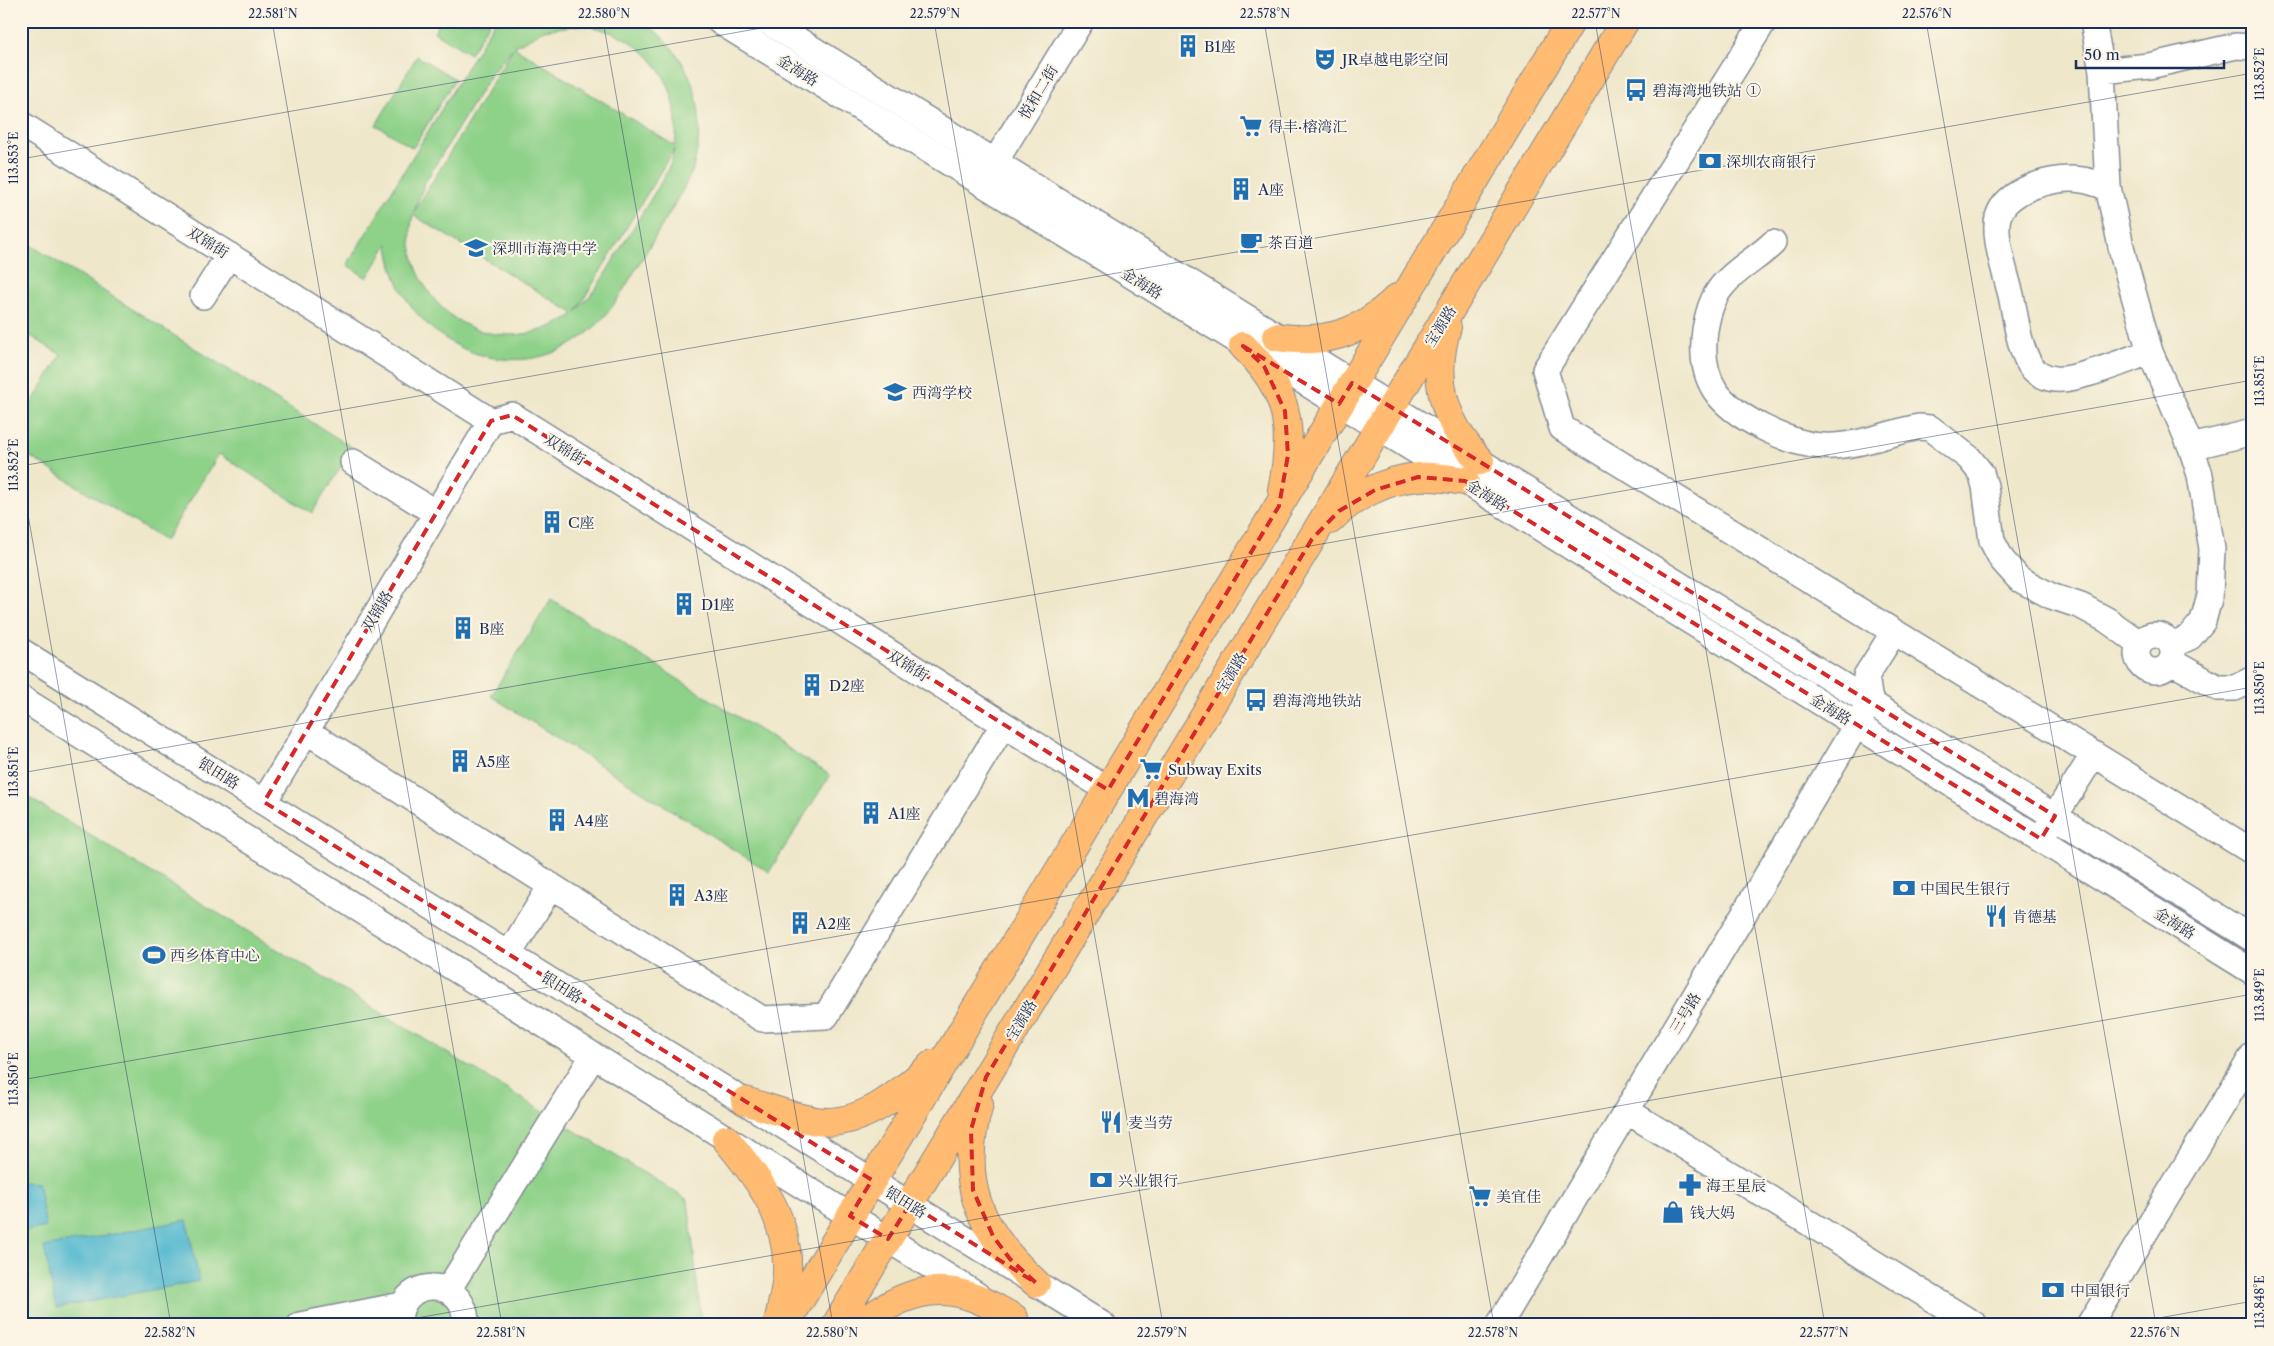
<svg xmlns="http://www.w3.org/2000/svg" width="2274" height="1346" viewBox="0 0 2274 1346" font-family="'Libre Caslon Text','Noto Serif SC',serif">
	<rect width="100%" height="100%" fill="#fcf5e5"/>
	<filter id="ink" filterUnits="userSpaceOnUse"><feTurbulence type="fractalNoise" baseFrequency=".02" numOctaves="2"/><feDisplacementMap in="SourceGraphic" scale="10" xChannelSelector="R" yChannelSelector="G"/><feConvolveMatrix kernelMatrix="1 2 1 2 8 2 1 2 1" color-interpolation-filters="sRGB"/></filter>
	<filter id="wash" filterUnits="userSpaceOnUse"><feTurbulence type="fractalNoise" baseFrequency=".0096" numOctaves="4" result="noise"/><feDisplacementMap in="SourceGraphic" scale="20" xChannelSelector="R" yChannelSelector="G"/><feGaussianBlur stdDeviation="1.12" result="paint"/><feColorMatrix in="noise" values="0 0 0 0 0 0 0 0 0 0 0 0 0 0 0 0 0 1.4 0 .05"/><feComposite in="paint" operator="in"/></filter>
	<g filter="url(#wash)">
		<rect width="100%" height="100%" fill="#eee7ca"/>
		<path fill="#8ed189" stroke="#548074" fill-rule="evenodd" d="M440 21H490L470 54 434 32Z
			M495 21H643C695 60 710 110 692 172 678 200 661 227 645 254 628 281 614 311 590 331 513 397 397 341 388 244L367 278 347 265ZM579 25C644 32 684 80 675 146L514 47 544 30ZM512 49V50L414 212 425 182 491 74ZM674 149 671 163 663 179 597 287 576 312ZM413 215 573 313 574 314C519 352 447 338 419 274 411 256 408 234 413 215Z
			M417 56 455 79 413 148 376 125Z
			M21 239 353 448 312 513 219 454 165 541 21 451V420L61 355 21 330Z
			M551 599 830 775 769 872 491 696Z
			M21 793 688 1200 701 1320 698 1325H21Z"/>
		<path fill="#51b8cf" stroke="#367496" d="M21 1182 38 1183 46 1227 21 1232Z
			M187 1220 199 1281 56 1308 44 1247Z"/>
	</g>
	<g filter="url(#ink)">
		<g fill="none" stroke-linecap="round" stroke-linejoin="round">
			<defs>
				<path id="minor" d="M719 21 1465 481 2253 972
					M767 21 2253 939
					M1764 21 1545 370 1562 428 2253 852
					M2093 21 2102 71 2108 187 2124 260 2150 352 2191 447 2200 475 2212 549 2210 595 2203 621 2190 637 2172 645
					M2102 71 2149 66 2236 46 2253 47
					M21 124 491 421 512 415 1108 790
					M995 162 1081 21
					M2108 187C2099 185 2091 181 2082 180 2056 175 2006 189 1998 217 1993 237 2006 275 2011 295 2016 318 2018 345 2030 365 2035 373 2046 378 2055 379 2075 382 2129 359 2150 352
					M1773 243C1758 258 1737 268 1723 285 1712 298 1708 313 1705 330 1698 382 1719 406 1764 428 1782 437 1801 445 1822 446 1854 448 1888 433 1919 427L1930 428 1969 458 1981 473 1985 486 1992 541 2002 560 2019 579 2051 596 2081 606 2107 620 2139 643
					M203 296 229 255
					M2191 447 2253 432
					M353 462 436 513
					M2137 653a18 18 0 1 1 36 0a18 18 0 1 1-36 0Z
					M21 651 1103 1325
					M2172 662 2218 688H2235L2253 679
					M21 698 977 1295
					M306 731 762 1019 826 1016 1003 725
					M264 802 491 421
					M2046 830 2094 754
					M509 954 551 886
					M1627 1111 1975 1325
					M448 1290 593 1056
					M300 1325 402 1305
					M399 1325C397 1275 467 1274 466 1325
					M1499 1325 1870 702 1866 676 1894 632
					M2089 1325 2253 1055"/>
				<path id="major" d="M1447 327C1431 380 1444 422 1480 461
					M1276 337C1326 345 1361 333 1397 298
					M1243 346C1289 390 1295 428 1282 490
					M1330 520C1352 497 1387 479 1419 477 1434 476 1450 479 1465 481
					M745 1101C768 1108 792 1117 816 1121 861 1128 902 1092 933 1064
					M979 1104C957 1182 978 1230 1036 1283
					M726 1139C759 1179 790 1219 787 1274 786 1291 781 1308 778 1324
					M785 1325 1571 21
					M836 1325 1625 21
					M861 1325C893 1298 931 1281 972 1297 987 1302 1001 1311 1014 1318"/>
			</defs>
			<use href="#minor" stroke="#848b94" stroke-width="28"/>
			<use href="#major" stroke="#848b94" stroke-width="30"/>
			<use href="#minor" stroke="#fff" stroke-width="25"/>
			<use href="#major" stroke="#ffbb71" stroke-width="28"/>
		</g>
	</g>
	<path fill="none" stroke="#d62828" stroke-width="4" stroke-dasharray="10 6" stroke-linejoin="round" d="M1243 346 1339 404 1352 383 2055 816 2041 839 1465 481 1418 477 1375 490 1339 511 1312 539 986 1077 971 1130 973 1190 993 1236 1010 1259 1036 1283 910 1204 888 1239 850 1216 872 1180 264 802 491 421 512 415 1108 790 1279 506 1288 455 1285 411 1264 366Z"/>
	<path fill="none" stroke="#1b2f5e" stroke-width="1" stroke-opacity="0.45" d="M272 21 502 1325M603 21 833 1325M934 21 1163 1325M1264 21 1494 1325M1595 21 1825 1325M1926 21 2156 1325M21 159 801 21M21 466 2253 73M21 475 171 1325M21 773 2253 380M21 1080 2253 687M377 1325 2253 994M2120 1325 2253 1301"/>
	<defs>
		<symbol id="building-bare" viewBox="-9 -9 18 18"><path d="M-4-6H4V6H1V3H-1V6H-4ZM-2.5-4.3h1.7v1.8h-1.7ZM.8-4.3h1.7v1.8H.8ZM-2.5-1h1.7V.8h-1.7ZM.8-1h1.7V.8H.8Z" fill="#1f6fb2" stroke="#fcf5e5" stroke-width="2.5" paint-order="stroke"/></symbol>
		<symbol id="theatre-bare" viewBox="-9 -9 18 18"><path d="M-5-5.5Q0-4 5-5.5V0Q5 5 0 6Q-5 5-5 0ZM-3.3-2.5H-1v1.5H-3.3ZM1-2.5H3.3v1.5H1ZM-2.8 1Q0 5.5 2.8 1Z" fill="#1f6fb2" stroke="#fcf5e5" stroke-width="2.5" paint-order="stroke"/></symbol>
		<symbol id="bus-bare" viewBox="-9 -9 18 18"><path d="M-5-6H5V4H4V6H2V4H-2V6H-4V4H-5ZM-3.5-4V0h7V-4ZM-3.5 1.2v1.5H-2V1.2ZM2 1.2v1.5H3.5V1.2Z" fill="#1f6fb2" stroke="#fcf5e5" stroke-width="2.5" paint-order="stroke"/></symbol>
		<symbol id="supermarket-bare" viewBox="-9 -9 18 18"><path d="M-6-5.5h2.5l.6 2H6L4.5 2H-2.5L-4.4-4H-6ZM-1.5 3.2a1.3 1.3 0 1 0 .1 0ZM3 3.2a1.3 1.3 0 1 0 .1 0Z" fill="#1f6fb2" stroke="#fcf5e5" stroke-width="2.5" paint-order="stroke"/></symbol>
		<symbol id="bank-bare" viewBox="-9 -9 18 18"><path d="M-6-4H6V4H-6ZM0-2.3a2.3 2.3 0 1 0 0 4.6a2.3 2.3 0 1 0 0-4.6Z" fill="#1f6fb2" stroke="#fcf5e5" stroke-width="2.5" paint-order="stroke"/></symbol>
		<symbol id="cafe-bare" viewBox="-9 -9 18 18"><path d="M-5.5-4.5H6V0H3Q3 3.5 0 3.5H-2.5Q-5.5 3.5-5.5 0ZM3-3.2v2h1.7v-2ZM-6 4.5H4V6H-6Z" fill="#1f6fb2" stroke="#fcf5e5" stroke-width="2.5" paint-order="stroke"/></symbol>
		<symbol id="school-bare" viewBox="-9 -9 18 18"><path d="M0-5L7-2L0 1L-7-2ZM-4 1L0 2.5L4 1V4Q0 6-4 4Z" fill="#1f6fb2" stroke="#fcf5e5" stroke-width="2.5" paint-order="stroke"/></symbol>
		<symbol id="metro-bare" viewBox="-9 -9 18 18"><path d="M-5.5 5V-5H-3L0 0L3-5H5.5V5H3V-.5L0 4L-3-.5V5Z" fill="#1f6fb2" stroke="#fcf5e5" stroke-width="2.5" paint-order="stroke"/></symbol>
		<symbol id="restaurant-bare" viewBox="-9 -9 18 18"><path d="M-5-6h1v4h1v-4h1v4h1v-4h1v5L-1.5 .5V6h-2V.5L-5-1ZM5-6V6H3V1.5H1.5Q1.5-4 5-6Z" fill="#1f6fb2" stroke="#fcf5e5" stroke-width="2.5" paint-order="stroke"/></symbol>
		<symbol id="stadium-bare" viewBox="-9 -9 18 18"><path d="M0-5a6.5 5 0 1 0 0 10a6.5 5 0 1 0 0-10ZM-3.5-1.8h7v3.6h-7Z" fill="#1f6fb2" stroke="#fcf5e5" stroke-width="2.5" paint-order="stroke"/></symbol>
		<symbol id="pharmacy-bare" viewBox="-9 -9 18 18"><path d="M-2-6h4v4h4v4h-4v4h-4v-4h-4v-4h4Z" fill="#1f6fb2" stroke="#fcf5e5" stroke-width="2.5" paint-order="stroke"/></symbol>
		<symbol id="shop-bare" viewBox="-9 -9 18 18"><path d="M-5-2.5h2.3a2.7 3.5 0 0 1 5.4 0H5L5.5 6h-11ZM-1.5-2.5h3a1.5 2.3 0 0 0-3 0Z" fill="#1f6fb2" stroke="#fcf5e5" stroke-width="2.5" paint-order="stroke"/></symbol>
	</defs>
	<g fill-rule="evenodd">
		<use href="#building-bare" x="1172" y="30" width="32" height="32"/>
		<use href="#theatre-bare" x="1309" y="43" width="32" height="32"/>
		<use href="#bus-bare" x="1620" y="74" width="32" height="32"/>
		<use href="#supermarket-bare" x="1235" y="110" width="32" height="32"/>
		<use href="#bank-bare" x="1694" y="145" width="32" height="32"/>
		<use href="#building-bare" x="1225" y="173" width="32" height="32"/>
		<use href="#cafe-bare" x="1235" y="226" width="32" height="32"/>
		<use href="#school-bare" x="460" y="232" width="32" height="32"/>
		<use href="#school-bare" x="879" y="376" width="32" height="32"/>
		<use href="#building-bare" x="536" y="506" width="32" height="32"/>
		<use href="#building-bare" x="668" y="588" width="32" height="32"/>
		<use href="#building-bare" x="447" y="612" width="32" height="32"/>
		<use href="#building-bare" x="796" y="669" width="32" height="32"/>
		<use href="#bus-bare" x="1240" y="684" width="32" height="32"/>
		<use href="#building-bare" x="444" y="745" width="32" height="32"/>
		<use href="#supermarket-bare" x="1135" y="753" width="32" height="32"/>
		<use href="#metro-bare" x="1122" y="782" width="32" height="32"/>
		<use href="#building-bare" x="855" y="797" width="32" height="32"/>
		<use href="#building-bare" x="541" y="804" width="32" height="32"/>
		<use href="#bank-bare" x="1888" y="872" width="32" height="32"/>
		<use href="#building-bare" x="661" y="879" width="32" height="32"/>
		<use href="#restaurant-bare" x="1980" y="900" width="32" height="32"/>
		<use href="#building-bare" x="784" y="907" width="32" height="32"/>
		<use href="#stadium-bare" x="138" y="939" width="32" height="32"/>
		<use href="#restaurant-bare" x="1095" y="1106" width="32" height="32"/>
		<use href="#bank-bare" x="1085" y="1164" width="32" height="32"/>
		<use href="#pharmacy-bare" x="1674" y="1169" width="32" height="32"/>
		<use href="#supermarket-bare" x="1464" y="1180" width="32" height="32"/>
		<use href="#shop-bare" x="1657" y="1196" width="32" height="32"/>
		<use href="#bank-bare" x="2037" y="1274" width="32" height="32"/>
	</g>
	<g text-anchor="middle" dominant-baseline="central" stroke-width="4" stroke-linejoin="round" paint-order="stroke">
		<g font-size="15" fill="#1b2f5e" stroke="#fcf5e5" text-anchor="start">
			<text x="1204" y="46">B1座</text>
			<text x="1342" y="59">JR卓越电影空间</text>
			<text x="1652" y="90">碧海湾地铁站 ①</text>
			<text x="1268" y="126">得丰·榕湾汇</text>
			<text x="1726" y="161">深圳农商银行</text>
			<text x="1258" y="189">A座</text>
			<text x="1268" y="242">茶百道</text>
			<text x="492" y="248">深圳市海湾中学</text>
			<text x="912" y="392">西湾学校</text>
			<text x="568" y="522">C座</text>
			<text x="701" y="604">D1座</text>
			<text x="479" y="628">B座</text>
			<text x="829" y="685">D2座</text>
			<text x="1272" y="700">碧海湾地铁站</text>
			<text x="476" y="761">A5座</text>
			<text x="1168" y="769">Subway Exits</text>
			<text x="1154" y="798">碧海湾</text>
			<text x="888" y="813">A1座</text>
			<text x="574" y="820">A4座</text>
			<text x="1920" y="888">中国民生银行</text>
			<text x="694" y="895">A3座</text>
			<text x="2012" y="916">肯德基</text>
			<text x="816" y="923">A2座</text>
			<text x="170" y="955">西乡体育中心</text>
			<text x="1128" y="1122">麦当劳</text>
			<text x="1118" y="1180">兴业银行</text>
			<text x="1706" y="1185">海王星辰</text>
			<text x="1496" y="1196">美宜佳</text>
			<text x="1690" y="1212">钱大妈</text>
			<text x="2070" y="1290">中国银行</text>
		</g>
		<g font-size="15" fill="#1b2f5e" stroke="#fcf5e5">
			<text transform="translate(798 70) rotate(32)">金海路</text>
			<text transform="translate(1038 92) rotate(-59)">悦和二街</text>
			<text transform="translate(208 242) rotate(32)">双锦街</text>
			<text transform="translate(1142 283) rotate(32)">金海路</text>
			<text transform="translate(1440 326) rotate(-58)">宝源路</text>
			<text transform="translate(565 449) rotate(32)">双锦街</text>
			<text transform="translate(1487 495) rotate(32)">金海路</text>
			<text transform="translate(377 611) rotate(-59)">双锦路</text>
			<text transform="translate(908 665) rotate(32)">双锦街</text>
			<text transform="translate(1231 673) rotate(-59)">宝源路</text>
			<text transform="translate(1831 709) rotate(32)">金海路</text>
			<text transform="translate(219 773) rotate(32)">银田路</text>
			<text transform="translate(2175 923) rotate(32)">金海路</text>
			<text transform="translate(562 987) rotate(32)">银田路</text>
			<text transform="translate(1685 1013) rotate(-59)">三号路</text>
			<text transform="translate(1021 1020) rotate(-59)">宝源路</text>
			<text transform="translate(906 1202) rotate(32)">银田路</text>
		</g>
	</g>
	<rect width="2274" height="1346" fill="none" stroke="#fcf5e5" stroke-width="55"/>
	<path d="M2076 60v8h148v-8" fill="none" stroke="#1b2f5e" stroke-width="2.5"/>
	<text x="2084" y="60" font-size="15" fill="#1b2f5e" stroke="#fcf5e5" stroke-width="4" paint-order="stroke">50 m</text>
	<rect x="28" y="28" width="2218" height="1290" fill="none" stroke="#1b2f5e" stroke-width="2"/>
	<g font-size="12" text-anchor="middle" fill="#1b2f5e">
		<text x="273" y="18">22.581°N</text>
		<text x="604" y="18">22.580°N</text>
		<text x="935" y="18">22.579°N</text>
		<text x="1265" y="18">22.578°N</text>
		<text x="1596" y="18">22.577°N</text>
		<text x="1927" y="18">22.576°N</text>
		<text transform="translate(2260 74) rotate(-90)" y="4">113.852°E</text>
		<text transform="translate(14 158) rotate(-90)" y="4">113.853°E</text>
		<text transform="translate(2260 381) rotate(-90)" y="4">113.851°E</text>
		<text transform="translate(14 465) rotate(-90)" y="4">113.852°E</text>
		<text transform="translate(2260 688) rotate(-90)" y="4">113.850°E</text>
		<text transform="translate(14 772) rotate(-90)" y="4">113.851°E</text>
		<text transform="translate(2260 995) rotate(-90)" y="4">113.849°E</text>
		<text transform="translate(14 1079) rotate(-90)" y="4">113.850°E</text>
		<text transform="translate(2260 1302) rotate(-90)" y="4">113.848°E</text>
		<text x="170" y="1337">22.582°N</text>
		<text x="501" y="1337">22.581°N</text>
		<text x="832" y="1337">22.580°N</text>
		<text x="1162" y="1337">22.579°N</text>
		<text x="1493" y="1337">22.578°N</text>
		<text x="1824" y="1337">22.577°N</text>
		<text x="2155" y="1337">22.576°N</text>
	</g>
</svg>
